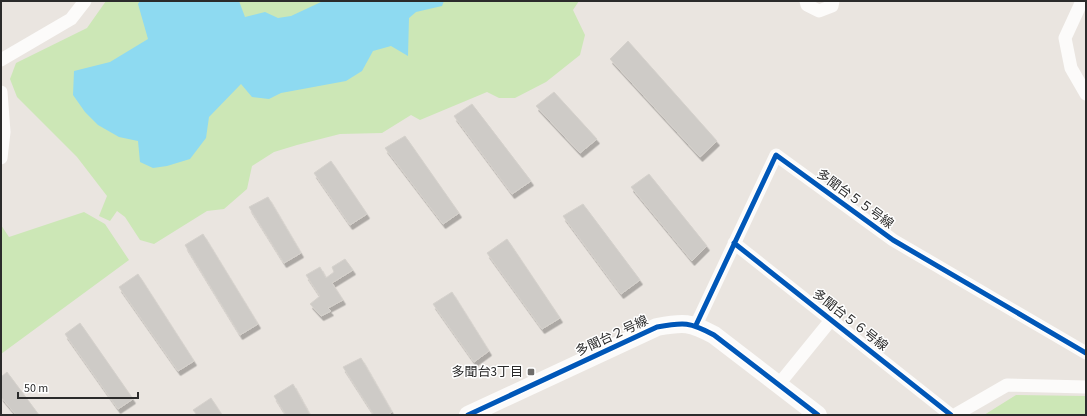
<svg xmlns="http://www.w3.org/2000/svg" width="1087" height="416" viewBox="0 0 1087 416" font-family="'Source Sans 3','Noto Sans JP',sans-serif">
	<defs>
		<filter id="shadow"><feDropShadow dx="2.5" dy="4.5" stdDeviation="0" flood-color="#0004"/></filter>
	</defs>
	<rect width="100%" height="100%" fill="#eae5e0"/>
	<path fill="#cce7b6" d="M106 1H579L573 10 585 35 580 55 546 82 515 98H499L487 92 420 120 411 115 382 133 340 134 297 145 274 152 252 166 247 189 224 209 207 211 154 244 140 240 125 217 117 211 110 221 99 216 107 196 77 157 17 97 10 79 16 63 87 28Z
		M84 212 105 224 129 260 1 354V225L9 237Z
		M1016 395 1086 396V415H984Z"/>
	<path fill="#8edaf1" d="M140 1H239L245 17 265 12 278 18 291 16 321 2 444 1 442 6 416 12 409 18 408 56 391 46 373 51 362 71 346 81 281 93 269 99 252 97 241 84 209 117 206 138 190 159 167 166 153 168 140 162 138 141 119 137 98 125 85 112 73 95 74 71 110 62 148 39 138 4Z"/>
	<path fill="#cecbc7" stroke="#d5d1cc" filter="url(#shadow)" d="M628 41 717 141 700 157 610 59Z
		M554 92 597 139 580 153 536 106Z
		M472 104 531 181 512 194 454 116Z
		M405 136 459 213 443 224 385 148Z
		M331 161 367 214 350 225 314 173Z
		M649 174 707 246 692 261 631 187Z
		M268 197 301 253 284 263 249 207Z
		M583 204 640 280 621 294 563 216Z
		M203 234 258 324 240 335 185 245Z
		M507 239 560 318 542 329 487 253Z
		M345 259 353 270 332 283 343 300 328 308 331 311 321 316 310 304 320 296 306 275 320 267 326 278 334 272 332 267Z
		M138 274 194 361 178 371 119 287Z
		M452 292 489 351 474 362 433 304Z
		M80 323 133 399 118 409 65 334Z
		M361 358 392 412 388 415H374L343 367Z
		M7 372 39 415H16L1 397V377Z
		M293 384 310 415H286L274 396Z
		M211 398 222 415H197L193 410Z"/>
	<g fill="none" stroke-linecap="round" stroke-linejoin="round">
		<path stroke="#fcfbfa" stroke-width="13" d="M806 1 807 5 819 11 832 6 833 1
			M1082 1 1065 38 1071 68 1086 94
			M1 60 71 19 85 1
			M1 92 4 132 1 158
			M734 243 951 415
			M696 325 776 155 893 240 1086 353
			M779 384 831 320
			M955 415 1007 385 1086 387"/>
		<path stroke="#fcfbfa" stroke-width="18" d="M468 415 657 327C684 322 690 322 714 335L818 415"/>
		<defs>
			<path id="cycleway" d="M734 243 951 415
				M696 325 776 155 893 240 1086 353
				M468 415 657 327C684 322 690 322 714 335L818 415"/>
		</defs>
		<use href="#cycleway" stroke="#fff" stroke-width="8"/>
		<use href="#cycleway" stroke="#0057b8" stroke-width="5"/>
	</g>
	<rect fill="#6e6c6a" stroke="#fff" stroke-width="1.5" x="527" y="368" width="8" height="8" rx="2"/>
	<g text-anchor="middle" dominant-baseline="central" stroke-width="3" stroke-linejoin="round" paint-order="stroke">
		<g font-size="13" fill="#2b2b2b" stroke="#fff">
			<text transform="translate(855 199) rotate(36)">多聞台５５号線</text>
			<text transform="translate(850 320) rotate(38)">多聞台５６号線</text>
			<text transform="translate(612 336) rotate(-25)">多聞台２号線</text>
		</g>
		<g font-size="13" fill="#2b2b2b" stroke="#fff" text-anchor="end">
			<text x="523" y="372">多聞台3丁目</text>
		</g>
	</g>
	<rect width="1087" height="416" fill="none" stroke="#2b2b2b" stroke-width="4"/>
	<path d="M18 392v6h120v-6" fill="none" stroke="#2b2b2b" stroke-width="2"/>
	<text x="24" y="392" font-size="12" fill="#2b2b2b" stroke="#ffffff" stroke-width="3" paint-order="stroke">50 m</text>
</svg>
